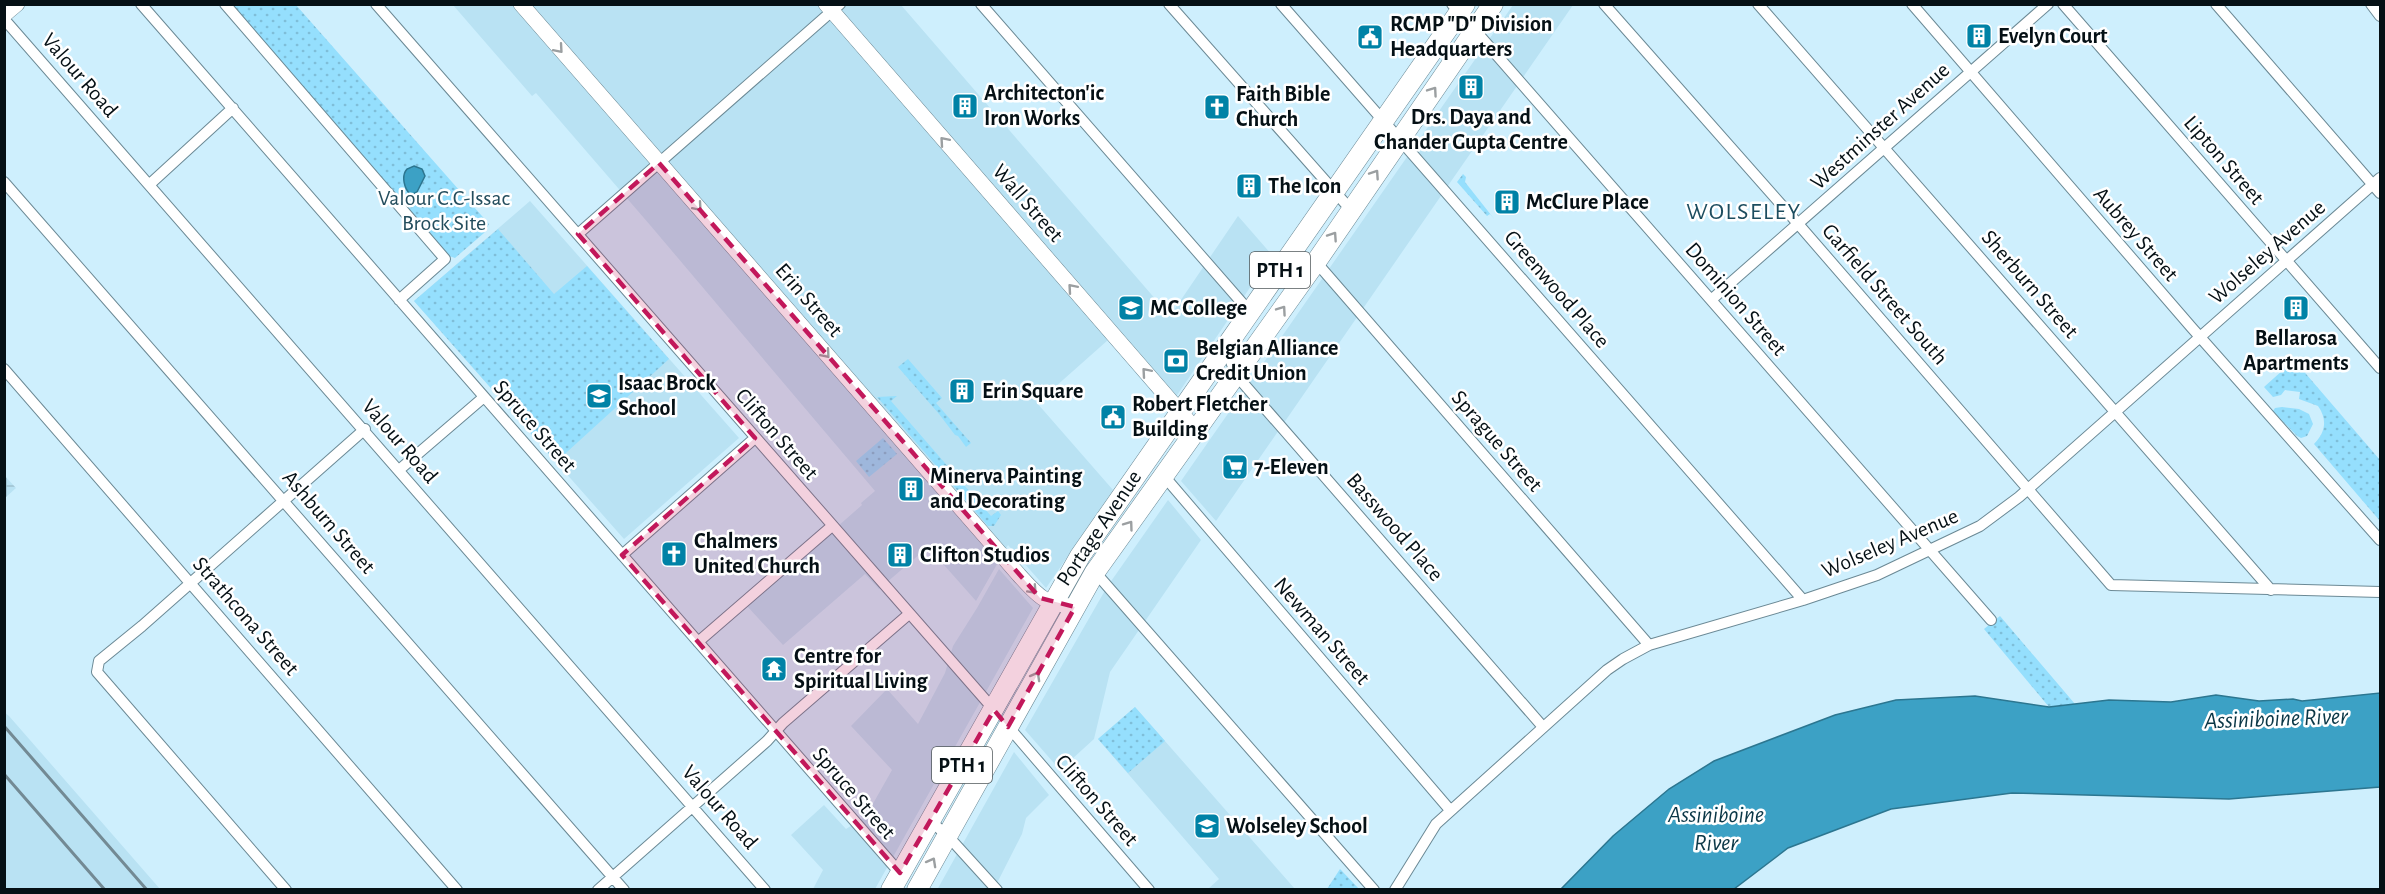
<svg xmlns="http://www.w3.org/2000/svg" width="2385" height="894" viewBox="0 0 2385 894" font-family="'Alegreya Sans',sans-serif">
	<defs>
		<pattern id="industrial-grid" width="8" height="8" patternUnits="userSpaceOnUse" patternTransform="scale(1.5)"><rect width="8" height="8" fill="#b9e2f3"/><path d="M0 4h8M4 0v8" fill="none" stroke="#9ec1cf"/></pattern>
		<pattern id="grass-dots" width="8" height="8" patternUnits="userSpaceOnUse" patternTransform="scale(1.5)"><rect width="8" height="8" fill="#95dffd"/><path d="M2 2h.1M6 6h.1" fill="none" stroke="#7fbed8" stroke-width="1.8" stroke-linecap="round"/></pattern>
	</defs>
	<rect width="100%" height="100%" fill="#ceeffd"/>
	<path fill="#b9e2f3" d="M453 5H901L1170 316 1238 216 1272 255 1167 410 1108 340 1037 403 1113 490 1046 588 1008 545 976 601 928 547 879 589 865 574 783 645 747 606 862 505 861 503 875 491 650 225 536 93 532 96Z
		M1513 5H1573L1216 521 1181 481Z
		M530 201 739 438 624 539 414 301Z
		M1168 500 1201 540 1110 672 1094 739 1060 770 1025 730 1107 587Z
		M999 569 1033 608 875 889H813L823 870 791 835 824 805 846 829 866 816 892 770 851 726 887 689 918 724 945 673 953 646 977 608Z
		M1135 707 1295 889H1208L1219 879 1098 739Z
		M4 712 9 716 160 889H5Z
		M1014 752 1049 795 1026 818 1022 834 994 889 937 890Z"/>
	<path fill="url(#industrial-grid)" d="M4 475 16 488 5 498H4Z"/>
	<path fill="url(#grass-dots)" d="M231 5H296L489 224 484 233 455 258 449 256Z
		M1463 174 1466 177 1465 182 1495 220 1490 214 1487 216 1457 182Z
		M498 229 554 294 587 266 669 359 556 462 414 301Z
		M908 359 942 398 936 403 971 443 966 447 958 436 955 435 939 414 898 367Z
		M2294 360 2380 460V521L2314 444C2325 433 2328 420 2318 406L2299 399 2300 392 2285 390 2281 395 2273 397 2264 387Z
		M897 396 891 401 991 516 998 511 1001 515 994 526H988L877 397Z
		M2282 407 2299 409 2309 414 2313 424 2307 436 2301 438 2297 436 2273 411 2275 408Z
		M883 438 897 454 869 477 856 461Z
		M2000 616 2075 704 2049 707 1984 629Z
		M1135 707 1165 741 1128 773 1098 739Z
		M1340 869 1342 871 1359 889H1327Z"/>
	<path fill="#3ca1c5" stroke="#2c7690" stroke-width="1.5" d="M414 166 422 169 425 176 417 192 411 195C404 189 401 176 407 169Z
		M2380 693V787L2229 799 2012 793 1891 809 1788 848 1734 889H1561L1613 836 1669 789 1714 761 1835 715 1896 700 1975 696 2049 707 2109 700 2171 702 2216 695 2259 701 2293 699 2302 701Z"/>
	<g fill="none" stroke-linecap="round" stroke-linejoin="round">
		<defs>
			<path id="street" d="M141 4 900 873
				M225 4 445 259 399 300
				M376 4 996 712
				M981 4 1250 312
				M1169 4 1351 210
				M1281 4 1803 600
				M1452 4 1991 620
				M1604 4 1793 218 2111 585 2380 592
				M1758 4 2271 590
				M1912 4 2192 328 2380 540
				M2063 4 2380 368
				M2216 4 2380 193
				M2371 4 2380 16
				M4 19 765 890
				M4 182 624 890
				M150 184 233 108
				M578 234 840 4
				M1316 262 1649 645
				M1711 300 2048 4
				M1226 348 1236 375 1543 727
				M4 369 457 890
				M399 470 484 397
				M1164 476 1450 810
				M622 555 755 438
				M1095 572 1374 890
				M698 642 832 526
				M1006 724 1149 890
				M930 821 947 835 997 890
				M286 890 97 672 99 661 142 626 365 429
				M598 890 767 741 783 723 909 614
				M1395 890 1436 824 1607 670 1623 659 1649 645 1803 600 1877 575 1980 526 2019 497 2380 178"/>
			<path id="secondary" d="M521 4 1019 575C1040 598 1043 603 1075 607
				M826 4 1196 430
				M4 15 17 4"/>
			<path id="highway" d="M891 890 1080 556 1465 4
				M917 890 1095 572 1316 262 1493 4"/>
		</defs>
		<use href="#street" stroke="#6b8995" stroke-width="12"/>
		<use href="#secondary" stroke="#6b8995" stroke-width="16"/>
		<use href="#highway" stroke="#6b8995" stroke-width="21"/>
		<use href="#street" stroke="#fff" stroke-width="10"/>
		<use href="#secondary" stroke="#fff" stroke-width="15"/>
		<use href="#highway" stroke="#fff" stroke-width="20"/>
		<path stroke="#738a94" stroke-width="3" d="M4 726 147 890
			M4 774 105 890"/>
	</g>
	<defs><path id="oneway-chevron" d="M-2-3.5L2.5 0L-2 3.5" fill="none" stroke-width="1.6" stroke-linecap="round" stroke-linejoin="round" transform="scale(1.5)"/></defs>
	<g stroke="#9b9fa1">
		<use href="#oneway-chevron" transform="translate(559 49) rotate(49)"/>
		<use href="#oneway-chevron" transform="translate(1433 91) rotate(-55)"/>
		<use href="#oneway-chevron" transform="translate(944 141) rotate(-131)"/>
		<use href="#oneway-chevron" transform="translate(1375 174) rotate(-56)"/>
		<use href="#oneway-chevron" transform="translate(698 207) rotate(49)"/>
		<use href="#oneway-chevron" transform="translate(1333 236) rotate(-56)"/>
		<use href="#oneway-chevron" transform="translate(1072 288) rotate(-131)"/>
		<use href="#oneway-chevron" transform="translate(1282 310) rotate(-55)"/>
		<use href="#oneway-chevron" transform="translate(826 354) rotate(49)"/>
		<use href="#oneway-chevron" transform="translate(1146 372) rotate(-131)"/>
		<use href="#oneway-chevron" transform="translate(1129 525) rotate(-54)"/>
		<use href="#oneway-chevron" transform="translate(1033 590) rotate(47)"/>
		<use href="#oneway-chevron" transform="translate(1036 676) rotate(-61)"/>
		<use href="#oneway-chevron" transform="translate(932 862) rotate(-61)"/>
	</g>
	<path fill="#c2185b" fill-opacity="0.2" stroke="#c2185b" stroke-width="4.5" stroke-dasharray="12 8" stroke-linejoin="round" d="M659 163 1040 598 1075 607 1008 727 994 710 900 873 622 555 755 438 578 234Z"/>
	<defs>
		<symbol id="building-square" viewBox="-11 -11 22 22"><rect x="-9" y="-9" width="18" height="18" rx="4" fill="#0082a6" stroke="#fff"/><path d="M-4-6H4V6H1V3H-1V6H-4ZM-2.5-4.3h1.7v1.8h-1.7ZM.8-4.3h1.7v1.8H.8ZM-2.5-1h1.7V.8h-1.7ZM.8-1h1.7V.8H.8Z" fill="#fff"/></symbol>
		<symbol id="civic-square" viewBox="-11 -11 22 22"><rect x="-9" y="-9" width="18" height="18" rx="4" fill="#0082a6" stroke="#fff"/><path d="M-.6-6.5H3V-4.5H.6V-3L4-1V1h2V6H-6V1h2V-1L-.6-3ZM-1.2 2.5V6h2.4V2.5Z" fill="#fff"/></symbol>
		<symbol id="church-square" viewBox="-11 -11 22 22"><rect x="-9" y="-9" width="18" height="18" rx="4" fill="#0082a6" stroke="#fff"/><path d="M-1.2-6h2.4v3.5h3.3v2.4h-3.3V6h-2.4V-.1h-3.3v-2.4h3.3Z" fill="#fff"/></symbol>
		<symbol id="university-square" viewBox="-11 -11 22 22"><rect x="-9" y="-9" width="18" height="18" rx="4" fill="#0082a6" stroke="#fff"/><path d="M0-5L7-2L0 1L-7-2ZM-4 1L0 2.5L4 1V4Q0 6-4 4Z" fill="#fff"/></symbol>
		<symbol id="bank-square" viewBox="-11 -11 22 22"><rect x="-9" y="-9" width="18" height="18" rx="4" fill="#0082a6" stroke="#fff"/><path d="M-6-4H6V4H-6ZM0-2.3a2.3 2.3 0 1 0 0 4.6a2.3 2.3 0 1 0 0-4.6Z" fill="#fff"/></symbol>
		<symbol id="school-square" viewBox="-11 -11 22 22"><rect x="-9" y="-9" width="18" height="18" rx="4" fill="#0082a6" stroke="#fff"/><path d="M0-5L7-2L0 1L-7-2ZM-4 1L0 2.5L4 1V4Q0 6-4 4Z" fill="#fff"/></symbol>
		<symbol id="supermarket-square" viewBox="-11 -11 22 22"><rect x="-9" y="-9" width="18" height="18" rx="4" fill="#0082a6" stroke="#fff"/><path d="M-6-5.5h2.5l.6 2H6L4.5 2H-2.5L-4.4-4H-6ZM-1.5 3.2a1.3 1.3 0 1 0 .1 0ZM3 3.2a1.3 1.3 0 1 0 .1 0Z" fill="#fff"/></symbol>
		<symbol id="temple-square" viewBox="-11 -11 22 22"><rect x="-9" y="-9" width="18" height="18" rx="4" fill="#0082a6" stroke="#fff"/><path d="M0-6L5-2H3V0L6.5 2.5H4V6H1.5V3h-3V6H-4V2.5H-6.5L-3 0V-2H-5Z" fill="#fff"/></symbol>
	</defs>
	<g fill-rule="evenodd">
		<use href="#building-square" x="1964" y="21" width="30" height="30"/>
		<use href="#civic-square" x="1355" y="22" width="30" height="30"/>
		<use href="#building-square" x="1456" y="72" width="30" height="30"/>
		<use href="#building-square" x="950" y="91" width="30" height="30"/>
		<use href="#church-square" x="1202" y="92" width="30" height="30"/>
		<use href="#building-square" x="1234" y="171" width="30" height="30"/>
		<use href="#building-square" x="1492" y="187" width="30" height="30"/>
		<use href="#university-square" x="1116" y="293" width="30" height="30"/>
		<use href="#building-square" x="2281" y="293" width="30" height="30"/>
		<use href="#bank-square" x="1161" y="346" width="30" height="30"/>
		<use href="#building-square" x="947" y="376" width="30" height="30"/>
		<use href="#school-square" x="584" y="381" width="30" height="30"/>
		<use href="#civic-square" x="1098" y="402" width="30" height="30"/>
		<use href="#supermarket-square" x="1220" y="452" width="30" height="30"/>
		<use href="#building-square" x="896" y="474" width="30" height="30"/>
		<use href="#church-square" x="659" y="539" width="30" height="30"/>
		<use href="#building-square" x="885" y="540" width="30" height="30"/>
		<use href="#temple-square" x="759" y="654" width="30" height="30"/>
		<use href="#school-square" x="1192" y="811" width="30" height="30"/>
	</g>
	<g text-anchor="middle" dominant-baseline="central" stroke-width="5" stroke-linejoin="round" paint-order="stroke">
		<g fill="#fff" stroke="#50585b" stroke-width="1.5">
			<rect x="1250" y="252" width="60" height="36" rx="4.5"/>
			<rect x="932" y="747" width="60" height="36" rx="4.5"/>
		</g>
		<g font-size="21" font-weight="bold" fill="#051015">
			<text x="1280" y="270">PTH 1</text>
			<text x="962" y="765">PTH 1</text>
		</g>
		<g font-size="22" font-weight="bold" fill="#051015" stroke="#fff" text-anchor="start">
			<text x="1390" y="24">RCMP "D" Division<tspan x="1390" dy="25">Headquarters</tspan></text>
			<text x="1998" y="36">Evelyn Court</text>
			<text x="984" y="93">Architecton'ic<tspan x="984" dy="25">Iron Works</tspan></text>
			<text x="1236" y="94">Faith Bible<tspan x="1236" dy="25">Church</tspan></text>
			<text x="1471" y="117" text-anchor="middle">Drs. Daya and<tspan x="1471" dy="25">Chander Gupta Centre</tspan></text>
			<text x="1268" y="186">The Icon</text>
			<text x="1526" y="202">McClure Place</text>
			<text x="1150" y="308">MC College</text>
			<text x="2296" y="338" text-anchor="middle">Bellarosa<tspan x="2296" dy="25">Apartments</tspan></text>
			<text x="1196" y="348">Belgian Alliance<tspan x="1196" dy="25">Credit Union</tspan></text>
			<text x="618" y="383">Isaac Brock<tspan x="618" dy="25">School</tspan></text>
			<text x="982" y="391">Erin Square</text>
			<text x="1132" y="404">Robert Fletcher<tspan x="1132" dy="25">Building</tspan></text>
			<text x="1254" y="467">7-Eleven</text>
			<text x="930" y="476">Minerva Painting<tspan x="930" dy="25">and Decorating</tspan></text>
			<text x="694" y="541">Chalmers<tspan x="694" dy="25">United Church</tspan></text>
			<text x="920" y="555">Clifton Studios</text>
			<text x="794" y="656">Centre for<tspan x="794" dy="25">Spiritual Living</tspan></text>
			<text x="1226" y="826">Wolseley School</text>
		</g>
		<g font-size="22" fill="#051015" stroke="#fff">
			<text transform="translate(80 75) rotate(49)">Valour Road</text>
			<text transform="translate(1880 126) rotate(-42)">Westminster Avenue</text>
			<text transform="translate(2224 160) rotate(49)">Lipton Street</text>
			<text transform="translate(1028 203) rotate(49)">Wall Street</text>
			<text transform="translate(2136 234) rotate(49)">Aubrey Street</text>
			<text transform="translate(2267 252) rotate(-41)">Wolseley Avenue</text>
			<text transform="translate(2030 284) rotate(49)">Sherburn Street</text>
			<text transform="translate(1557 289) rotate(49)">Greenwood Place</text>
			<text transform="translate(1885 294) rotate(49)">Garfield Street South</text>
			<text transform="translate(1736 299) rotate(49)">Dominion Street</text>
			<text transform="translate(809 300) rotate(49)">Erin Street</text>
			<text transform="translate(535 426) rotate(49)">Spruce Street</text>
			<text transform="translate(777 434) rotate(49)">Clifton Street</text>
			<text transform="translate(400 441) rotate(49)">Valour Road</text>
			<text transform="translate(1497 441) rotate(49)">Sprague Street</text>
			<text transform="translate(329 522) rotate(49)">Ashburn Street</text>
			<text transform="translate(1395 527) rotate(49)">Basswood Place</text>
			<text transform="translate(1099 528) rotate(-56)">Portage Avenue</text>
			<text transform="translate(1890 543) rotate(-23)">Wolseley Avenue</text>
			<text transform="translate(246 616) rotate(49)">Strathcona Street</text>
			<text transform="translate(1322 631) rotate(49)">Newman Street</text>
			<text transform="translate(854 793) rotate(49)">Spruce Street</text>
			<text transform="translate(1097 800) rotate(49)">Clifton Street</text>
			<text transform="translate(720 807) rotate(49)">Valour Road</text>
		</g>
		<g font-size="22" fill="#234d5d" stroke="#fff">
			<text x="444" y="198">Valour C.C-Issac<tspan x="444" dy="25">Brock Site</tspan></text>
		</g>
		<g font-size="24" letter-spacing="1.5" fill="#1c4d5f" stroke="#fff">
			<text x="1744" y="212">WOLSELEY</text>
		</g>
		<g font-size="24" font-style="italic" fill="#0a3747" stroke="#fff">
			<text transform="translate(2276 719) rotate(-2)">Assiniboine River</text>
			<text x="1716" y="815">Assiniboine<tspan x="1716" dy="28">River</tspan></text>
		</g>
	</g>
	<rect width="2385" height="894" fill="none" stroke="#051015" stroke-width="12"/>
</svg>
